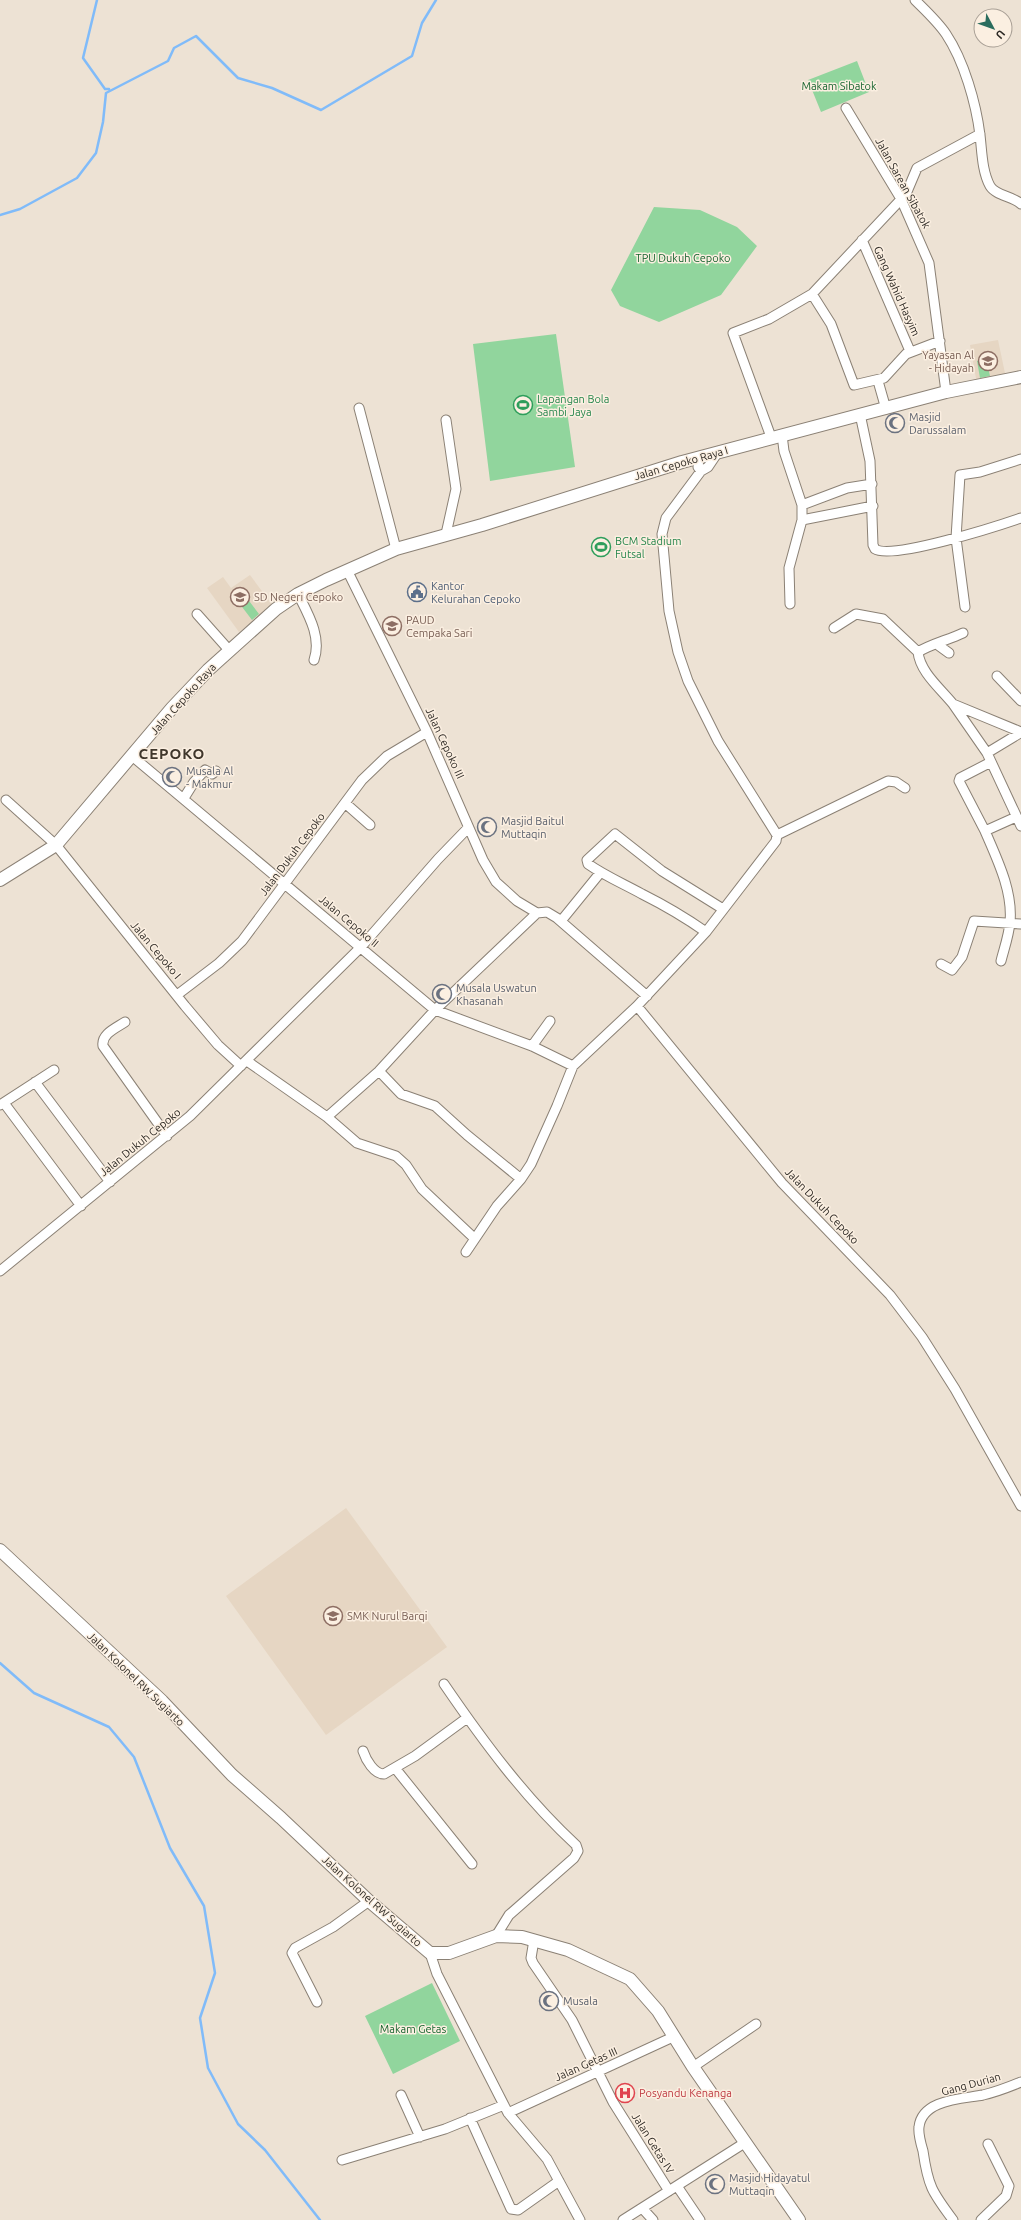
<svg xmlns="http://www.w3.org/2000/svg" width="1021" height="2220" viewBox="0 0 1021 2220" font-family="Ubuntu,sans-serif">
	<rect width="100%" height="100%" fill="#ede2d4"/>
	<path fill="#e6d6c3" d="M998 340 1006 378 977 384 970 345Z
		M250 575 273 606 239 632 207 588 223 577 231 588Z
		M346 1508 447 1647 326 1735 226 1596Z"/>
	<path fill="#91d59d" d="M857 61 869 92 821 112 808 80Z
		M654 207 700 210 737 227 757 246 721 295 659 322 620 306 611 290Z
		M556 334 575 467 490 481 473 344Z
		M986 359 990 376 980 378 977 361Z
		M240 589 259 614 252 620 233 595Z
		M432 1983 460 2041 393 2074 365 2016Z"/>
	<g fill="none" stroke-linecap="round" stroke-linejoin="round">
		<path stroke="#80bbf9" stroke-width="2.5" d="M97 0 83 58 105 89H109
			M0 215 20 209 77 178 96 153 103 122 106 93 168 61 174 48 196 36 238 78 272 88 321 110 412 56 422 23 436 0
			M0 1663 34 1693 109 1727 134 1757 170 1848 204 1906 215 1973 200 2018 208 2068 238 2124 265 2150 320 2220"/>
		<defs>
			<path id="minor" d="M915 0C926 11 938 22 946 34 964 61 976 103 980 135 982 152 982 171 990 186 996 196 1013 196 1021 204
				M846 108 901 199 929 263 946 392
				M862 240 910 351
				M812 294 831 324 854 385 884 378 906 354 940 341
				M878 381 886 409
				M359 408 396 549
				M860 414 870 461 873 545 875 549C892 560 998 526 1021 518
				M782 435 784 451 802 505V520L789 568 790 604
				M771 437 733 333 769 319 812 294 906 194 917 168 980 134
				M701 471 708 467 718 452
				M802 505 847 488 872 484
				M802 520 873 506
				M446 534 456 489 446 420
				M347 570 427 732 483 860 496 882 517 901 537 913
				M298 594C308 614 322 637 314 660
				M965 607 956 538 960 475 980 472 1021 459
				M197 614 229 650
				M834 628 856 614 883 619 918 652C920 672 940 688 953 704
				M938 645 949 653
				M918 652C931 644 948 640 963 633
				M997 676 1021 701
				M1021 732 953 704 987 753 1021 826
				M987 753 1020 733
				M132 756 435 1010 532 1046 573 1066
				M184 798 194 782 205 770 212 774 216 771
				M6 800 56 845 185 1006 218 1045 241 1066
				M345 803 370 825
				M985 831 959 781 960 778 991 762
				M777 835 888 781 896 782 905 788
				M537 913 547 912 557 918 647 996
				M561 921 600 873
				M706 932C686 918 664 905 642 894 624 884 605 876 588 864L587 860 615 834 662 871 723 909
				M1001 961C1004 949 1009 935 1010 922 1013 891 997 859 985 831L1016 817
				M941 964 952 970 962 957 974 921 1021 924
				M177 995 219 963 242 941 362 780 387 756 427 732
				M637 1006 782 1183 890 1295 922 1337 955 1389 1021 1506
				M125 1022C116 1028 101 1034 103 1046L167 1136
				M532 1046 550 1021
				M247 1061 327 1117 357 1143 396 1156 406 1165 422 1189 474 1238
				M379 1071 401 1094 435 1106 467 1135 521 1179
				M35 1082 110 1182
				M4 1103 81 1206
				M0 1105 54 1070
				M327 1117 379 1071 435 1010 537 913
				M466 1252 497 1206 521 1179 531 1164 557 1106 573 1066 637 1006 706 932 776 841 777 835 718 741 688 681 678 652 669 611 662 534 666 518 701 471 698 467 699 458
				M0 1271 190 1116 361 947 438 859 468 828
				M444 1684C483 1741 525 1798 576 1845L578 1851 574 1858 509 1915 496 1936
				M363 1751C366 1760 374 1774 384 1774L415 1756 467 1718
				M395 1768 472 1864
				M534 1940 531 1958 533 1963 572 2020 613 2102 669 2191
				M430 1953 437 1974 508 2113 547 2159 580 2220
				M317 2002 292 1953 295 1948 333 1927 369 1901
				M693 2067 756 2024
				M401 2095 420 2137
				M508 2113 673 2037
				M470 2118 511 2209 518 2210 559 2181
				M342 2160 445 2129 504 2105
				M677 2186 700 2220
				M642 2208 653 2220
				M623 2220 746 2142
				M953 2220C932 2192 928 2186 923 2151 921 2144 918 2134 919 2127 922 2099 963 2099 983 2095 996 2092 1009 2087 1021 2082
				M981 2220 1006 2196 1009 2186 988 2144"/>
			<path id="secondary" d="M0 880 56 845 172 708 208 670 276 609 298 594 326 580 396 549 482 525 682 462 946 392 1021 377
				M0 1550 162 1701 232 1775 281 1818 369 1901 430 1953H449L496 1936 522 1937 568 1950 630 1979 658 2011 693 2067 799 2220"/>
		</defs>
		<use href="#minor" stroke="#8b8175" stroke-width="11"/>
		<use href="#secondary" stroke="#8b8175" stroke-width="14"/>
		<use href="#minor" stroke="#fff" stroke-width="9"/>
		<use href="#secondary" stroke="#fff" stroke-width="12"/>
	</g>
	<defs>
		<symbol id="school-ring" viewBox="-11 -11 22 22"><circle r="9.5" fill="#fbefe1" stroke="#8d6e63" stroke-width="1.5"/><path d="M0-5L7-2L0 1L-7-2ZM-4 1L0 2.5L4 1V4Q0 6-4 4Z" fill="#8d6e63"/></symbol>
		<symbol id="stadium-ring" viewBox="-11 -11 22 22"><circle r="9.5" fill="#fbefe1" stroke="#2e9e5b" stroke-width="1.5"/><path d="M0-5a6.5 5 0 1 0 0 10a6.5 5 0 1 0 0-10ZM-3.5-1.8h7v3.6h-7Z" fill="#2e9e5b"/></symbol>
		<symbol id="mosque-ring" viewBox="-11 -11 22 22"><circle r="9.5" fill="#fbefe1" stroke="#6b7280" stroke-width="1.5"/><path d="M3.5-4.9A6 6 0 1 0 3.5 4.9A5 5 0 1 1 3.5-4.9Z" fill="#6b7280"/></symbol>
		<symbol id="civic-ring" viewBox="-11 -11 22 22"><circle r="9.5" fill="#fbefe1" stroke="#5c6f8a" stroke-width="1.5"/><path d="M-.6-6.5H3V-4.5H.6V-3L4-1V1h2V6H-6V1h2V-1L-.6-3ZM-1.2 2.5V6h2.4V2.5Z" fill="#5c6f8a"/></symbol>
		<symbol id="hospital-ring" viewBox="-11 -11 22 22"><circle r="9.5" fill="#fbefe1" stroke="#e0444e" stroke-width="1.5"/><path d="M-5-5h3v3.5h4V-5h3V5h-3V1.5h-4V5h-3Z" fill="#e0444e"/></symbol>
	</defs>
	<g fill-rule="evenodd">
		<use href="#school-ring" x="977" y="350" width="22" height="22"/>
		<use href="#stadium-ring" x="512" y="394" width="22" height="22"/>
		<use href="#mosque-ring" x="884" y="412" width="22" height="22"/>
		<use href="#stadium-ring" x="590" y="536" width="22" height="22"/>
		<use href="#civic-ring" x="406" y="581" width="22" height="22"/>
		<use href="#school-ring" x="229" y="586" width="22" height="22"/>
		<use href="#school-ring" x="381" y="615" width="22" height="22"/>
		<use href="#mosque-ring" x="161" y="766" width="22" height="22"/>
		<use href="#mosque-ring" x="476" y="816" width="22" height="22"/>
		<use href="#mosque-ring" x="431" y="983" width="22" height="22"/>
		<use href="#school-ring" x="322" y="1605" width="22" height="22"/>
		<use href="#mosque-ring" x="538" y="1990" width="22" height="22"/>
		<use href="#hospital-ring" x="614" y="2082" width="22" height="22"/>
		<use href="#mosque-ring" x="704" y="2173" width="22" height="22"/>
	</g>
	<g text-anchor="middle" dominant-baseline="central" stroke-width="3" stroke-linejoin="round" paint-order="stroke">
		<g font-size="11" fill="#17642f" stroke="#fbefe1">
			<text x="839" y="86">Makam Sibatok</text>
			<text x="683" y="258">TPU Dukuh Cepoko</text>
			<text x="413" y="2029">Makam Getas</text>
		</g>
		<g font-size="11" fill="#2e2a25" stroke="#fbefe1">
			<text transform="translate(903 183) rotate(61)">Jalan Sarean Sibatok</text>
			<text transform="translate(897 291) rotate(66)">Gang Wahid Hasyim</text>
			<text transform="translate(681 463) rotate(-16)">Jalan Cepoko Raya I</text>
			<text transform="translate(183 699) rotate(-48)">Jalan Cepoko Raya</text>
			<text transform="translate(445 743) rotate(65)">Jalan Cepoko III</text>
			<text transform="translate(292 854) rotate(-53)">Jalan Dukuh Cepoko</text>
			<text transform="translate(349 921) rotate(40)">Jalan Cepoko II</text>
			<text transform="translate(156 950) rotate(50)">Jalan Cepoko I</text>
			<text transform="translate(140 1142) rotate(-39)">Jalan Dukuh Cepoko</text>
			<text transform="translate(822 1206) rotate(46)">Jalan Dukuh Cepoko</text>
			<text transform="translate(136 1679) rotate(44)">Jalan Kolonel RW Sugiarto</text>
			<text transform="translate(372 1901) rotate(42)">Jalan Kolonel RW Sugiarto</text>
			<text transform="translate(586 2064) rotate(-24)">Jalan Getas III</text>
			<text transform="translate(971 2084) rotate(-15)">Gang Durian</text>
			<text transform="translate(653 2143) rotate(58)">Jalan Getas IV</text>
		</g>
		<g font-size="11" fill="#785e54" stroke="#fbefe1" text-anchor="start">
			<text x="974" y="355" text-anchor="end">Yayasan Al<tspan x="974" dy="13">- Hidayah</tspan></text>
			<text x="254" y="597">SD Negeri Cepoko</text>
			<text x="406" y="620">PAUD<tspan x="406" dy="13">Cempaka Sari</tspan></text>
			<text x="347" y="1616">SMK Nurul Barqi</text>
		</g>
		<g font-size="11" fill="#27864d" stroke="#fbefe1" text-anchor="start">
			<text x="537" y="399">Lapangan Bola<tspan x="537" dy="13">Sambi Jaya</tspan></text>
			<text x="615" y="541">BCM Stadium<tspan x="615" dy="13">Futsal</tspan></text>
		</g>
		<g font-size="11" fill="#5b616d" stroke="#fbefe1" text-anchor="start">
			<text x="909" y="417">Masjid<tspan x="909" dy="13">Darussalam</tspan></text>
			<text x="186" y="771">Musala Al<tspan x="186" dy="13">- Makmur</tspan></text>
			<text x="501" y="821">Masjid Baitul<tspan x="501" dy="13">Muttaqin</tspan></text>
			<text x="456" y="988">Musala Uswatun<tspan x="456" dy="13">Khasanah</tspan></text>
			<text x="563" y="2001">Musala</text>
			<text x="729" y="2178">Masjid Hidayatul<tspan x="729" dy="13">Muttaqin</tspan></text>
		</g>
		<g font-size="11" fill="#4e5e75" stroke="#fbefe1" text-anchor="start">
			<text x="431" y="586">Kantor<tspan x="431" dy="13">Kelurahan Cepoko</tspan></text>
		</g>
		<g font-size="11" fill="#be3a42" stroke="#fbefe1" text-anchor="start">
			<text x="639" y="2093">Posyandu Kenanga</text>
		</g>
		<g font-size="15" font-weight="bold" letter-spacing="1" fill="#40372c" stroke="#fbefe1">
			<text x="172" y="753">CEPOKO</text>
		</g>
	</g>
	<g transform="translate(993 28) rotate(131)"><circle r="19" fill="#fbefe1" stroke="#a9a096"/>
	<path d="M0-3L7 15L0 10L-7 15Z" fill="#2a6c5d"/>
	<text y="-6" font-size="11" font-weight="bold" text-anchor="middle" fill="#2e2a25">U</text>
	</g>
</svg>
